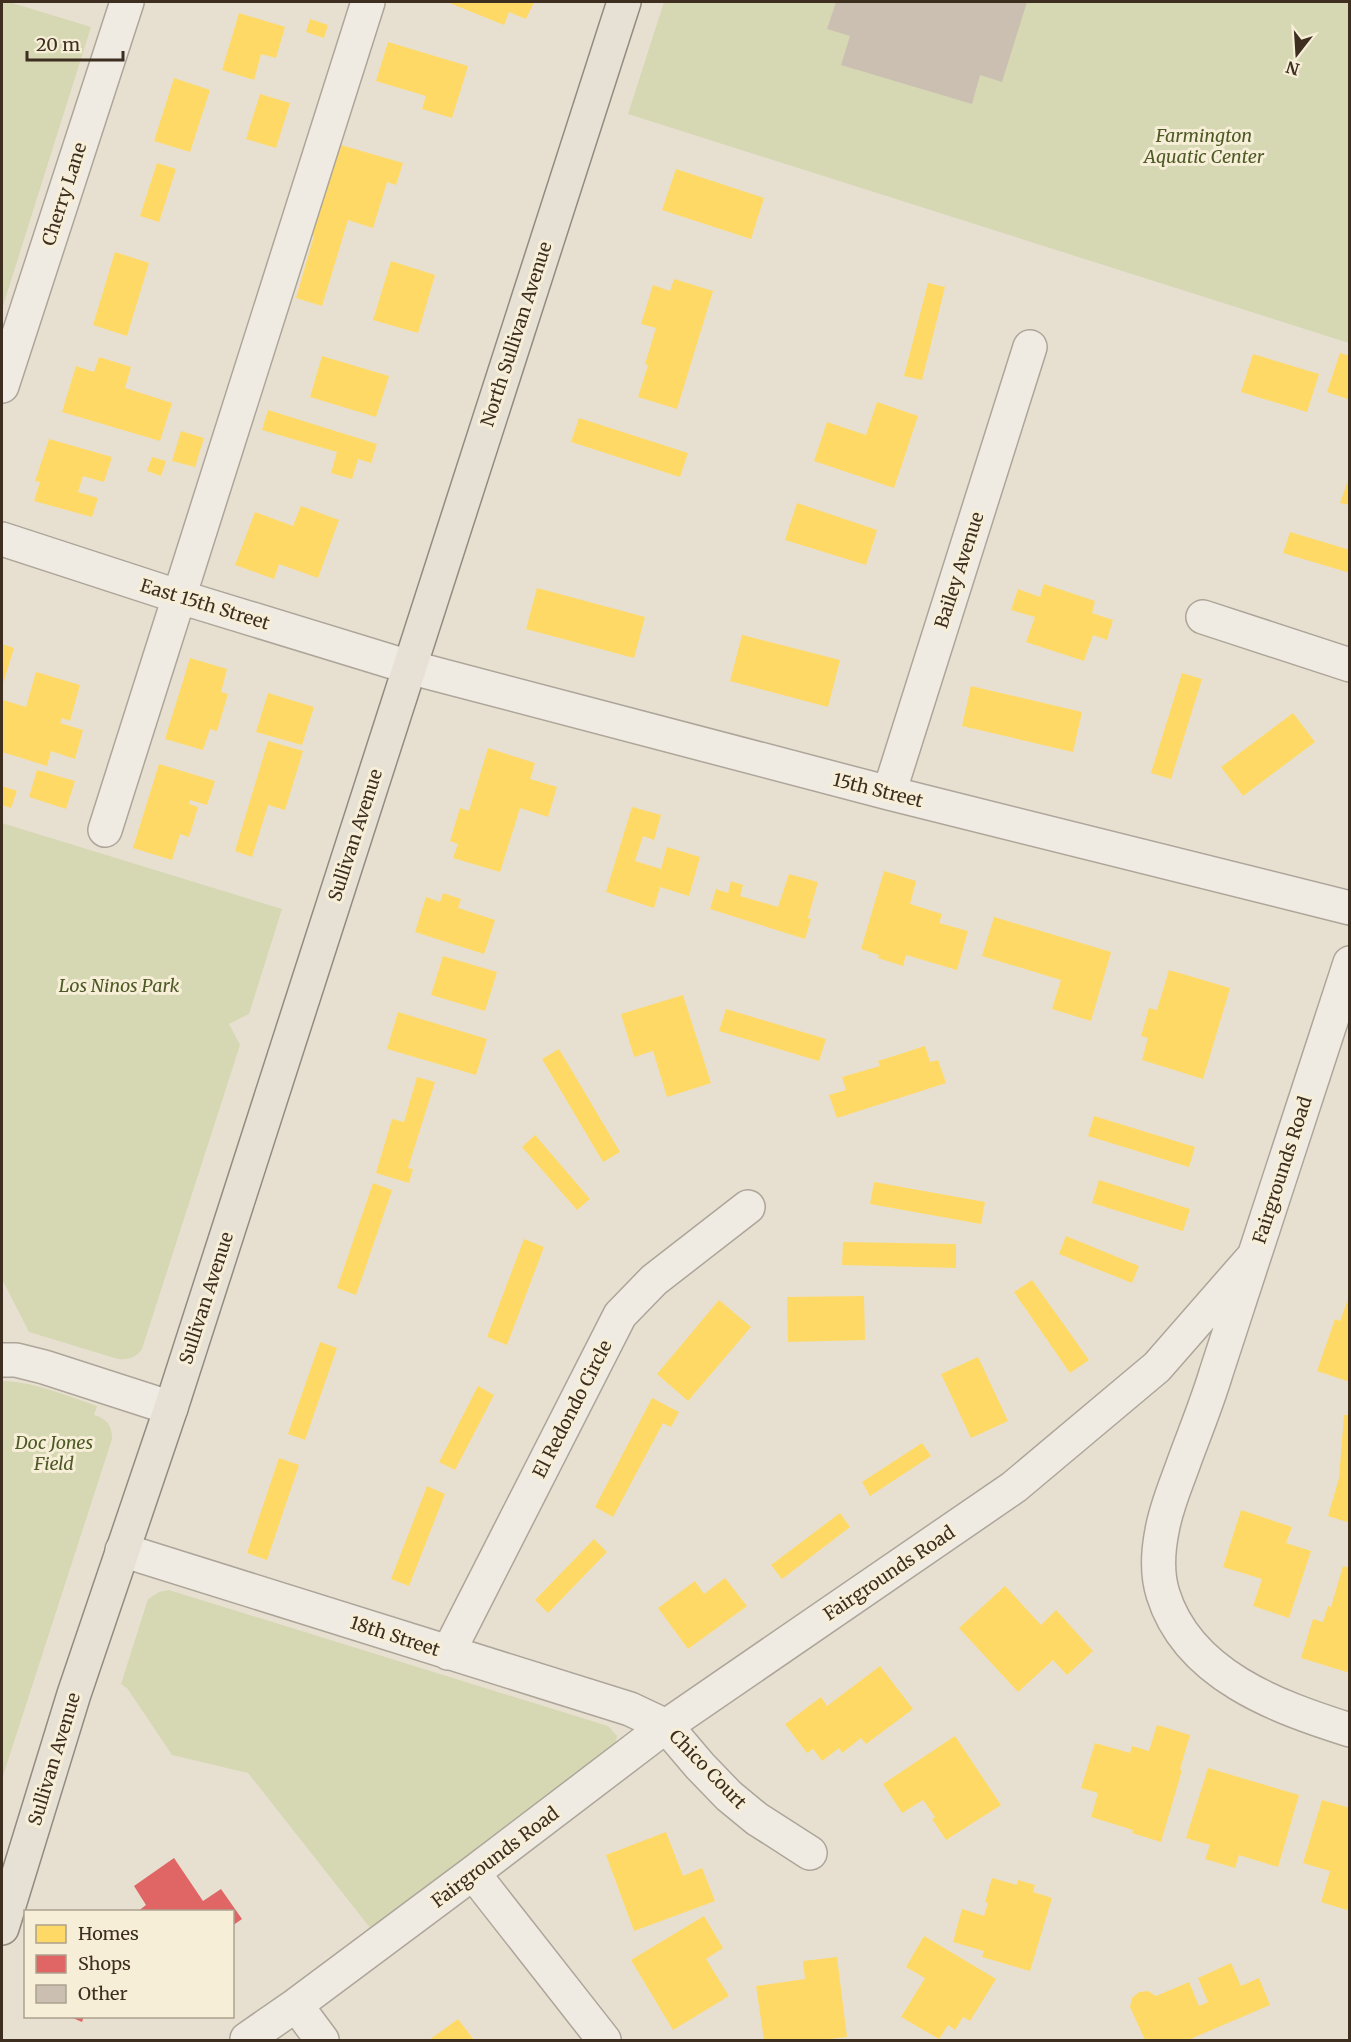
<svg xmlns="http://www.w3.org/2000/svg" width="1351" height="2042" viewBox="0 0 1351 2042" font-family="Merriweather,serif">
	<rect width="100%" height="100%" fill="#e7e0d1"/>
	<path fill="#d6d7b3" d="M2 2H9L91 27 3 306Z
		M664 2H1349V343L628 114Z
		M2 823 282 909 249 1014 229 1024 240 1045 142 1349C136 1358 128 1360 118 1359L29 1332 2 1279Z
		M4 1381C36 1382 67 1396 97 1406L94 1415C107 1419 112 1425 112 1439L2 1779V1382Z
		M169 1590 608 1726 617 1736 615 1744 609 1751 371 1929 248 1773 172 1755 127 1688 121 1684 148 1599 159 1592Z"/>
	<path fill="#ffd966" d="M447 2H534L526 19 509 12 504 25Z
		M239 13 285 27 276 58 261 54 254 80 222 70Z
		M310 19 328 25 324 38 306 32Z
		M388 42 468 66 452 118 422 109 426 96 376 81Z
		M174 78 210 90 190 152 154 141Z
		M260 94 290 103 276 148 246 139Z
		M334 143 403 163 396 185 387 182 373 228 348 220 322 306 296 298 314 236 306 234Z
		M157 163 176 169 159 222 140 216Z
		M676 169 764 198 751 239 662 210Z
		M115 252 149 263 127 336 93 325Z
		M391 261 435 275 418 333 373 320Z
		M674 279 713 291 677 409 638 397 648 365 645 364 656 328 641 324 653 285 670 291Z
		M928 283 945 287 922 380 904 376Z
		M1340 353 1350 356V400L1327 392Z
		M1253 354 1319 374 1307 412 1241 392Z
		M322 356 389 376 376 417 310 397Z
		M99 357 131 367 125 388 172 403 160 441 62 412 76 366 94 372Z
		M877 402 918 416 894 488 814 461 827 422 866 435Z
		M268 410 377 444 371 463 358 459 352 479 331 473 337 452 262 430Z
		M579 418 688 453 680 477 571 442Z
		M181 431 204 438 195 467 172 461Z
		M49 439 112 457 104 482 83 476 78 492 98 498 92 517 34 501 40 482 35 481Z
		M152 457 166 461 161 476 147 471Z
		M1350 475V505L1340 503Z
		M797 503 877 530 866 565 785 540Z
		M301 506 339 520 318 578 279 564 274 579 235 565 255 512 293 526Z
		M1290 532 1350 550V573L1283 553Z
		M1044 584 1095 601 1092 613 1113 620 1107 640 1093 635 1084 661 1026 642 1035 617 1011 610 1018 589 1040 597Z
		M537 588 645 617 634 658 526 629Z
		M742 635 840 660 828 707 730 681Z
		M2 644 14 648 2 687Z
		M190 658 227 669 221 692 228 694 217 731 210 729 203 750 165 739Z
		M36 672 80 685 70 721 62 718 60 723 83 730 75 759 51 751 47 766 2 752 3 700 26 707Z
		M1182 673 1202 679 1171 779 1151 773Z
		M971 686 1082 712 1073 752 962 726Z
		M268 693 314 707 302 745 256 732Z
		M1293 713 1315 742 1243 796 1221 767Z
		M268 741 303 751 285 810 268 805 252 857 235 851Z
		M488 748 535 763 530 779 557 787 548 817 520 808 500 872 453 858 458 844 450 841 460 808 469 811Z
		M159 764 215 781 207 805 190 800 189 804 198 807 189 837 180 834 172 860 133 848Z
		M37 770 75 781 66 809 29 797Z
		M2 786 17 791 11 808 2 805Z
		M632 807 661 815 654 840 643 836 635 861 661 869 667 847 700 857 689 896 660 887 654 908 606 892Z
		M884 871 916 881 910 904 942 914 939 923 968 931 957 970 906 955 903 966 878 958 879 955 861 949Z
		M789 874 818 882 808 918 811 919 805 939 710 909 716 889 728 893 731 881 743 885 740 896 778 907Z
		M443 893 461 899 458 908 495 920 484 954 415 932 426 897 440 902Z
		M994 917 1111 952 1091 1021 1052 1009 1061 980 982 956Z
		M443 956 497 972 485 1011 431 995Z
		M1169 970 1230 988 1203 1079 1142 1060 1148 1038 1141 1036 1149 1008 1157 1010Z
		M683 995 711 1083 667 1097 653 1051 634 1057 621 1014Z
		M726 1009 826 1039 819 1061 719 1031Z
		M398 1012 487 1039 476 1075 387 1049Z
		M925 1046 930 1062 938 1060 946 1083 837 1118 829 1095 846 1090 842 1077 880 1066 878 1061Z
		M559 1049 620 1152 603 1162 542 1059Z
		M417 1077 435 1082 408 1168 413 1169 409 1183 376 1173 392 1119 404 1122Z
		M1094 1116 1195 1147 1189 1167 1088 1136Z
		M535 1135 590 1199 577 1210 522 1147Z
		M1099 1180 1190 1209 1183 1231 1092 1203Z
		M874 1182 985 1202 981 1224 870 1204Z
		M373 1183 392 1190 356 1295 337 1288Z
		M1066 1236 1139 1266 1132 1283 1059 1254Z
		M524 1239 544 1247 507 1345 487 1337Z
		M843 1242 956 1244V1268L842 1265Z
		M1032 1280 1089 1360 1070 1373 1014 1292Z
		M864 1296 865 1340 788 1342 787 1297Z
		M1349 1296H1350V1382L1317 1371 1335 1319 1340 1321Z
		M719 1300 751 1327 688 1401 657 1374Z
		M320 1342 337 1348 305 1440 288 1434Z
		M978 1357 1008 1421 971 1438 941 1374Z
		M478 1386 494 1395 455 1470 439 1462Z
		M652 1398 679 1412 671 1427 663 1423 613 1517 595 1507Z
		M1344 1415H1350V1523L1328 1516 1339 1478Z
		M922 1443 931 1456 870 1496 862 1482Z
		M279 1458 299 1465 267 1560 247 1553Z
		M427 1486 445 1494 409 1586 391 1579Z
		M1241 1510 1292 1527 1286 1543 1311 1551 1289 1618 1253 1606 1262 1579 1223 1567Z
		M840 1513 850 1527 782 1579 771 1565Z
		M594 1539 607 1552 548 1613 535 1600Z
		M1343 1566 1350 1568V1673L1301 1658 1313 1619 1323 1622 1328 1606 1331 1607Z
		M725 1578 747 1606 688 1649 658 1608 695 1581 704 1594Z
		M1005 1586 1041 1625 1056 1610 1093 1651 1067 1675 1053 1660 1018 1692 959 1628Z
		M880 1666 913 1709 866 1744 861 1738 842 1753 839 1748 822 1761 813 1749 807 1753 785 1724 821 1697 827 1706Z
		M1157 1725 1190 1735 1180 1769 1182 1770 1161 1842 1132 1833 1133 1830 1091 1817 1098 1793 1081 1788 1095 1743 1130 1753 1132 1746 1149 1751Z
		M955 1736 1001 1805 946 1840 932 1819 935 1817 923 1800 902 1813 883 1784Z
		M1208 1768 1299 1795 1278 1867 1239 1855 1235 1868 1205 1859 1210 1845 1186 1838Z
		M1322 1800 1350 1808V1902L1347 1910 1321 1902 1330 1871 1303 1863Z
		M666 1832 683 1876 702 1868 715 1901 634 1931 606 1855Z
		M992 1878 1017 1885 1018 1880 1035 1885 1033 1892 1052 1898 1030 1971 982 1957 984 1951 953 1942 962 1909 984 1916 988 1903 985 1902Z
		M704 1916 723 1948 706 1959 729 1996 673 2030 631 1960Z
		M924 1936 996 1979 970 2021 963 2017 955 2030 948 2025 939 2039 901 2017 925 1978 906 1967Z
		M837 1957 847 2037 821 2040H764L756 1986 805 1979 803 1961Z
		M1231 1963 1241 1986 1259 1978 1270 2005 1188 2040H1145L1130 2007 1132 1998 1139 1992 1148 1991 1156 1996 1189 1982 1199 2006 1208 2002 1198 1978Z
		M458 2019 474 2040H429Z"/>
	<path fill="#e06666" d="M174 1858 203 1901 221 1889 242 1919 232 1926V1912H137L146 1905 134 1886Z
		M68 2016H84L82 2022Z"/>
	<path fill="#cbbfb2" d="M836 2H1027L1002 82 980 75 972 104 841 65 850 36 827 29Z"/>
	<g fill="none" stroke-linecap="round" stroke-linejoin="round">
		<defs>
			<path id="minor" d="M2 386 127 2
				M2 539 180 597 409 667 889 793 1350 908
				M1203 617 1350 665
				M889 793 1030 347
				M105 830 368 2
				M1350 963C1305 1100 1261 1236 1216 1373 1207 1403 1195 1432 1184 1462 1176 1485 1166 1507 1162 1531 1158 1551 1157 1575 1163 1594 1188 1675 1277 1707 1350 1730
				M2 1360H16L44 1367 171 1408
				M122 1550 630 1709 666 1726 700 1766 729 1796 757 1819 810 1853
				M448 1653 620 1315 654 1280 748 1207
				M473 1873 604 2040
				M296 2005 322 2040
				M247 2039 296 2005 473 1873 666 1726 1014 1487 1157 1367 1254 1256"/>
			<path id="major" d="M2 1928 74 1694 171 1408 624 2"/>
		</defs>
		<use href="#minor" stroke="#ada599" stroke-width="36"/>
		<use href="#major" stroke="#928b80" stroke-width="36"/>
		<use href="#minor" stroke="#efebe3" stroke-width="33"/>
		<use href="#major" stroke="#e6e1d4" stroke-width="33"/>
	</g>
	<g text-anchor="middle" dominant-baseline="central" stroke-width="6" stroke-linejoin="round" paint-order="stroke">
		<g font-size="18" font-style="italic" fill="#4d5a26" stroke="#f7eed8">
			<text x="1204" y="135">Farmington<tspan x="1204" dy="21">Aquatic Center</tspan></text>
			<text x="119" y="985">Los Ninos Park</text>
			<text x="54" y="1442">Doc Jones<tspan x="54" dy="21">Field</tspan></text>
		</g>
		<g font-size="18" fill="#3d2e20" stroke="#f7eed8">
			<text transform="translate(64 194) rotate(-72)">Cherry Lane</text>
			<text transform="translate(516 334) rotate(-72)">North Sullivan Avenue</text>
			<text transform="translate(959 570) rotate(-72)">Bailey Avenue</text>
			<text transform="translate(205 604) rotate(17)">East 15th Street</text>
			<text transform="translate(878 790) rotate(14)">15th Street</text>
			<text transform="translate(355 835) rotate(-72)">Sullivan Avenue</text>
			<text transform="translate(1282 1170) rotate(-72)">Fairgrounds Road</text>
			<text transform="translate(206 1298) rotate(-72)">Sullivan Avenue</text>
			<text transform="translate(572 1409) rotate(-63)">El Redondo Circle</text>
			<text transform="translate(889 1573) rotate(-34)">Fairgrounds Road</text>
			<text transform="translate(395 1636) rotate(18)">18th Street</text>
			<text transform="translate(54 1759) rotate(-73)">Sullivan Avenue</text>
			<text transform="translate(708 1769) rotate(46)">Chico Court</text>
			<text transform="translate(495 1857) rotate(-37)">Fairgrounds Road</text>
		</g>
	</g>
	<rect width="1351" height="2042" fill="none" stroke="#3d2e20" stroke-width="6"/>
	<rect x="24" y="1910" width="210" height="108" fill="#f7eed8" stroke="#ada18e" stroke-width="1.5"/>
	<rect x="36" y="1925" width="30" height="18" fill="#ffd966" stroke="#ada18e" stroke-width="1.5"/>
	<text x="78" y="1940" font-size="18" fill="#3d2e20">Homes</text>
	<rect x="36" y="1955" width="30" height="18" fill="#e06666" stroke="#ada18e" stroke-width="1.5"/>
	<text x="78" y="1970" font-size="18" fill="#3d2e20">Shops</text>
	<rect x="36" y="1985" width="30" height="18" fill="#cbbfb2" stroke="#ada18e" stroke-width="1.5"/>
	<text x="78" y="2000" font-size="18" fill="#3d2e20">Other</text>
	<g transform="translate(1297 54) rotate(197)" stroke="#f7eed8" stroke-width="4.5" paint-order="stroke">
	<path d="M0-4.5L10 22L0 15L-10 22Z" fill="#3d2e20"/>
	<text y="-9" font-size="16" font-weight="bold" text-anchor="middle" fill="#3d2e20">N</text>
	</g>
	<path d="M27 51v9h96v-9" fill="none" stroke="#3d2e20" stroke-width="3"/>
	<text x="36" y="51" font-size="18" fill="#3d2e20" stroke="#f7eed8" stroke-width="4.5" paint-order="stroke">20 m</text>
</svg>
